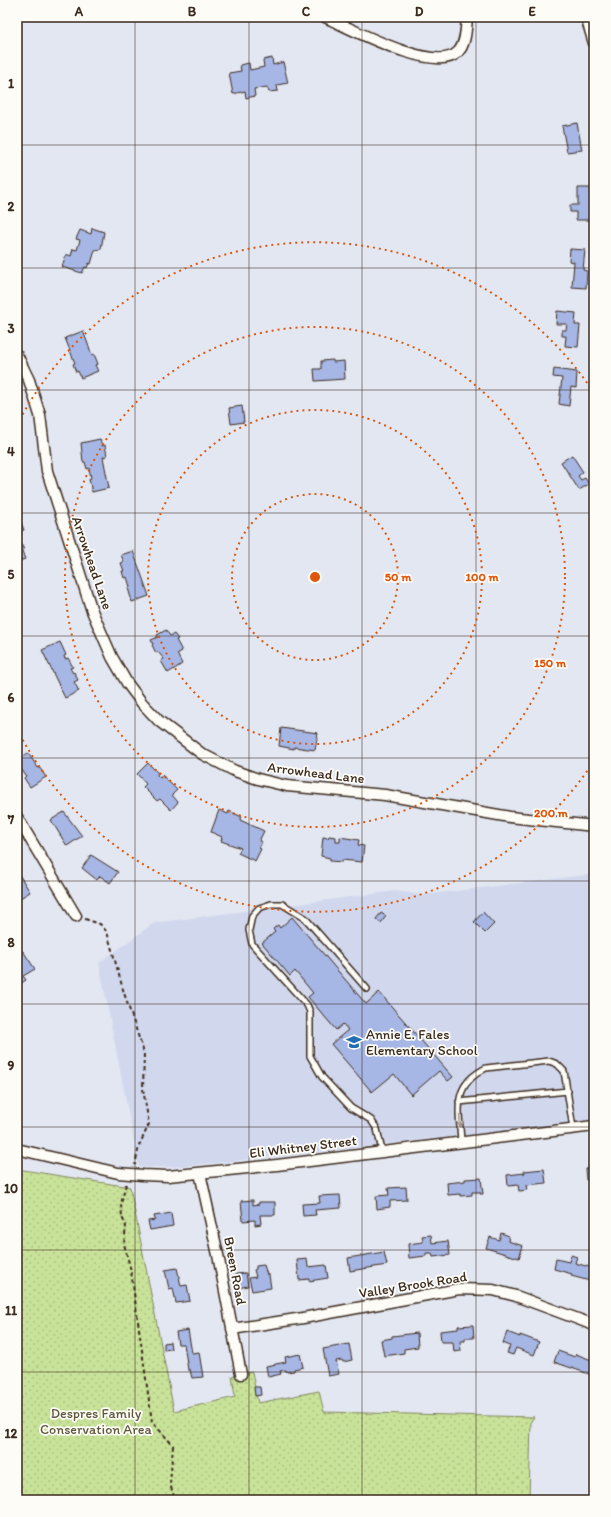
<svg xmlns="http://www.w3.org/2000/svg" width="611" height="1517" viewBox="0 0 611 1517" font-family="Itim,sans-serif">
	<defs>
		<pattern id="park-dots" width="8" height="8" patternUnits="userSpaceOnUse"><rect width="8" height="8" fill="#c8e299"/><path d="M2 2h.1M6 6h.1" fill="none" stroke="#adc283" stroke-width="1.8" stroke-linecap="round"/></pattern>
	</defs>
	<rect width="100%" height="100%" fill="#e3e7f2"/>
	<filter id="ink" filterUnits="userSpaceOnUse"><feTurbulence type="fractalNoise" baseFrequency=".025" numOctaves="2"/><feDisplacementMap in="SourceGraphic" scale="8" xChannelSelector="R" yChannelSelector="G"/><feConvolveMatrix kernelMatrix="1 2 1 2 8 2 1 2 1" color-interpolation-filters="sRGB"/></filter>
	<g filter="url(#ink)">
		<path fill="#d1d8ee" d="M594 874V1121L197 1165 168 1167H139L99 963 154 923 395 891 422 895Z"/>
		<path fill="url(#park-dots)" stroke="#82865c" d="M17 1169 130 1187 174 1411 235 1397 232 1376 252 1372 258 1403 319 1391 324 1412 534 1417 531 1421 529 1500H17Z"/>
		<path fill="#a6b6e5" stroke="#3b2a1e" d="M272 58 273 65 283 62 288 83 277 85 278 91 269 92 267 87 254 89 255 96 246 98 245 91 233 94 229 73 241 71 240 65 249 63 250 70 264 67 263 60Z
			M577 123 582 150 567 152 562 126Z
			M578 188H591V205H593V220H576V212H570V205H578Z
			M92 228 104 232 101 249 95 250 91 264 89 263 87 268 85 267 82 273 62 267 66 254 71 256 73 249 77 250 80 240 76 239 80 230 91 234Z
			M570 249 585 250 583 270 587 271 586 288 572 287 574 262 569 261Z
			M557 311 576 313 575 325H580L578 347 565 346 566 336H562V330H566L567 324H556Z
			M83 331 92 355 94 354 98 364 95 365 98 371 81 378 78 371 76 372 73 364 75 363 65 338Z
			M333 360V362L344 361 345 379 315 381 314 369H321V361Z
			M554 369 577 372 576 388 571 387 569 406 559 404 562 378 553 377Z
			M242 406 244 422 231 424 229 408Z
			M100 439 102 446 105 445 107 456 103 457 109 488 92 492 89 479 91 478 89 468 87 469 85 462H83L81 443Z
			M572 455 583 472 578 476 581 480 585 478 589 484 579 490 561 462Z
			M19 517 24 530 18 532 21 539H19L24 550 22 551 25 559 17 562 20 568 17 569V518Z
			M133 551 149 596 132 602 128 588 130 587 127 577 124 578 122 571H124L121 563 124 562 121 555Z
			M166 630 170 636 174 634 178 639 176 640 182 651 177 654 182 664 168 673 161 661 164 659 158 652 156 653 152 645 153 644 151 640 158 637 157 635Z
			M60 642 66 655 64 656 65 659 68 658 73 667 70 668 73 673 74 672 78 680 74 682 79 691 65 698 42 650Z
			M281 728 318 733 315 750 294 747V749L279 746Z
			M28 753 38 768 39 767 46 777 30 787 24 778 26 776 17 763V760Z
			M148 763 158 773 157 775 160 778 162 775 177 790 172 795 178 802 171 810 160 799 157 801 143 787 146 784 137 774Z
			M219 810 228 814 229 811 242 817 240 820 264 831 259 841 262 842 259 848 261 849 255 861 238 853 241 848 221 841 222 837 211 832Z
			M64 812 82 836 67 846 51 820Z
			M329 836 336 837V842H340V837L359 840 358 845 364 846 362 862 342 860V862L330 861V858L321 856 323 837 328 838Z
			M91 855 118 872 110 883 100 876 97 880 82 868Z
			M20 876 30 892 17 900V878Z
			M483 912 494 924 485 933 474 922Z
			M381 913 386 916 381 923 376 919Z
			M292 917 366 1004 379 992 453 1077 448 1081 439 1071 411 1095 394 1074 372 1092 331 1044 348 1030 343 1024 336 1030 308 997 313 993 295 971 290 976 262 943 275 932 273 929 278 925 280 928Z
			M23 951 35 969 23 976 26 980 20 984 17 980V976L20 974 17 969V955Z
			M594 1162V1183L589 1184V1179L586 1180 585 1169 590 1168 589 1163Z
			M544 1169 546 1183 527 1185 528 1190 519 1191 518 1185 508 1186 507 1175 525 1173 524 1171Z
			M481 1178 483 1194H480V1192H472V1195L460 1196V1194L448 1195 447 1183 465 1181V1179Z
			M406 1187 407 1200 390 1201V1207L377 1209 376 1196 389 1195 388 1188Z
			M340 1195 341 1208 315 1210 316 1215 303 1216 302 1204 320 1203 319 1196Z
			M253 1200V1205L259 1204V1202H275V1215H260L261 1224 255 1225V1220L243 1221 241 1201Z
			M171 1213 173 1226 150 1230 148 1221 155 1220 154 1216Z
			M501 1233 509 1236 508 1241 523 1246 519 1258 486 1248 490 1237 499 1240Z
			M431 1235 432 1243 448 1241 450 1255 433 1257 432 1253H426V1256L409 1258 408 1244 423 1242 422 1236Z
			M384 1252 387 1265 350 1271 348 1258Z
			M571 1255 577 1257 575 1263 593 1268 590 1281 571 1276 572 1274 554 1269 556 1259 569 1262Z
			M307 1259 308 1267 326 1265 328 1278 309 1281V1279L299 1280 297 1260Z
			M264 1265 267 1275H269L271 1288 252 1291 249 1278 256 1277 254 1270 256 1269V1266Z
			M177 1268 181 1286 187 1285 190 1301 176 1303 173 1288 169 1289 165 1270Z
			M246 1273 248 1286 238 1288 236 1274Z
			M473 1325 474 1338H465V1341H460L461 1351 454 1352 453 1342H441L440 1331 458 1329V1326Z
			M188 1330 192 1353 199 1352 203 1377 192 1378 190 1370H188L184 1344H178L176 1332Z
			M507 1332 520 1337V1335L539 1342 534 1355 516 1348 513 1355 507 1353 510 1346 503 1343Z
			M417 1333 418 1347 404 1349V1353L384 1356 381 1340 392 1338V1336Z
			M170 1342 171 1349 164 1350V1343Z
			M349 1344 352 1360 343 1362 342 1360 336 1361 339 1374 328 1376 323 1349Z
			M558 1351 575 1357 576 1354 594 1361 589 1374 554 1362Z
			M300 1354 303 1367 294 1369V1371L287 1372 286 1370 280 1371 281 1374 268 1377 266 1366 286 1362 285 1357Z
			M254 1387H260L261 1395 255 1396Z"/>
		<g fill="none" stroke-linecap="round" stroke-linejoin="round">
			<defs>
				<path id="lane" d="M367 989 305 918 282 904H271L259 908 252 916 249 930 252 944 307 1005 310 1012V1056L322 1077 351 1108 371 1120 377 1129 382 1151
					M459 1102 568 1091
					M461 1141C459 1108 452 1085 486 1068L549 1061 557 1064 564 1071 573 1128"/>
				<path id="street" d="M325 17C350 28 436 75 458 52 466 44 466 28 467 17
					M586 17 594 43
					M17 355 29 380 40 415 47 471 92 611 112 657 127 683 142 703 159 721 202 754 235 771 258 779 287 786 385 795 510 817 594 826
					M17 817 76 916
					M17 1149 118 1173 143 1175 168 1176 277 1165 594 1126
					M200 1173 218 1255 241 1374
					M232 1329 303 1318 459 1289 493 1290 516 1296 594 1325"/>
			</defs>
			<use href="#lane" stroke="#3b2a1e" stroke-width="8"/>
			<use href="#street" stroke="#3b2a1e" stroke-width="13"/>
			<path stroke="#3b2a1e" stroke-width="2" stroke-dasharray="4 3" stroke-linecap="butt" d="M85 919 100 924 107 932 124 993 144 1053 143 1089 149 1124 139 1146 135 1165
				M126 1184 121 1204 122 1217 126 1226 124 1244 131 1271 152 1422 173 1445 170 1484 175 1500"/>
			<use href="#lane" stroke="#fdfcf7" stroke-width="5"/>
			<use href="#street" stroke="#fdfcf7" stroke-width="10"/>
		</g>
		<defs><path id="oneway-shaft" d="M-6 0H5M1.5-3L5.5 0L1.5 3" fill="none" stroke-width="1.6" stroke-linecap="round" stroke-linejoin="round"/></defs>
		<use stroke="#9c938a" href="#oneway-shaft" transform="translate(460 1121) rotate(86)"/>
	</g>
	<path fill="none" stroke="#3b2a1e" stroke-width="1" stroke-opacity="0.55" d="M135 17V1500M249 17V1500M362 17V1500M476 17V1500M17 145H594M17 268H594M17 390H594M17 513H594M17 636H594M17 758H594M17 881H594M17 1004H594M17 1127H594M17 1250H594M17 1372H594"/>
	<g fill="none" stroke="#df570d" stroke-width="2" stroke-dasharray="2 4">
		<circle cx="315" cy="577" r="83"/>
		<circle cx="315" cy="577" r="167"/>
		<circle cx="315" cy="577" r="250"/>
		<path d="M594 761A334 334 0 0 1 17 729M17 425A334 334 0 0 1 594 393"/>
	</g>
	<defs>
		<symbol id="school-bare" viewBox="-9 -9 18 18"><path d="M0-5L7-2L0 1L-7-2ZM-4 1L0 2.5L4 1V4Q0 6-4 4Z" fill="#1f6fb2" stroke="#fdfcf7" stroke-width="2.5" paint-order="stroke"/></symbol>
	</defs>
	<g fill-rule="evenodd">
		<use href="#school-bare" x="343" y="1031" width="22" height="22"/>
	</g>
	<g text-anchor="middle" dominant-baseline="central" stroke-width="3.5" stroke-linejoin="round" paint-order="stroke">
		<g font-size="14" fill="#3b2a1e" stroke="#fdfcf7">
			<text transform="translate(92 563) rotate(71)">Arrowhead Lane</text>
			<text transform="translate(316 773) rotate(7)">Arrowhead Lane</text>
			<text transform="translate(303 1147) rotate(-7)">Eli Whitney Street</text>
			<text transform="translate(235 1271) rotate(79)">Breen Road</text>
			<text transform="translate(413 1285) rotate(-9)">Valley Brook Road</text>
		</g>
		<g font-size="14" fill="#3b2a1e" stroke="#fdfcf7" text-anchor="start">
			<text x="366" y="1034">Annie E. Fales<tspan x="366" dy="16">Elementary School</tspan></text>
		</g>
		<g font-size="14" fill="#5e583d" stroke="#fdfcf7">
			<text x="96" y="1413">Despres Family<tspan x="96" dy="16">Conservation Area</tspan></text>
		</g>
	</g>
	<circle cx="315" cy="577" r="6" fill="#df570d" stroke="#fdfcf7" stroke-width="2"/>
	<g font-size="12" text-anchor="middle" font-weight="bold" fill="#df570d" stroke="#fdfcf7" stroke-width="3.5" stroke-linejoin="round" paint-order="stroke">
		<text x="398" y="581">50 m</text>
		<text x="482" y="581">100 m</text>
		<text x="550" y="667">150 m</text>
		<text x="551" y="817">200 m</text>
	</g>
	<rect width="611" height="1517" fill="none" stroke="#fdfcf7" stroke-width="44"/>
	<rect x="22" y="22" width="567" height="1473" fill="none" stroke="#3b2a1e" stroke-width="1.5"/>
	<g font-size="13" text-anchor="middle" font-weight="bold" fill="#3b2a1e">
		<text x="79" y="16">A</text>
		<text x="192" y="16">B</text>
		<text x="306" y="16">C</text>
		<text x="419" y="16">D</text>
		<text x="532" y="16">E</text>
		<text x="11" y="88">1</text>
		<text x="11" y="211">2</text>
		<text x="11" y="333">3</text>
		<text x="11" y="456">4</text>
		<text x="11" y="579">5</text>
		<text x="11" y="702">6</text>
		<text x="11" y="824">7</text>
		<text x="11" y="947">8</text>
		<text x="11" y="1070">9</text>
		<text x="11" y="1193">10</text>
		<text x="11" y="1315">11</text>
		<text x="11" y="1438">12</text>
	</g>
</svg>
